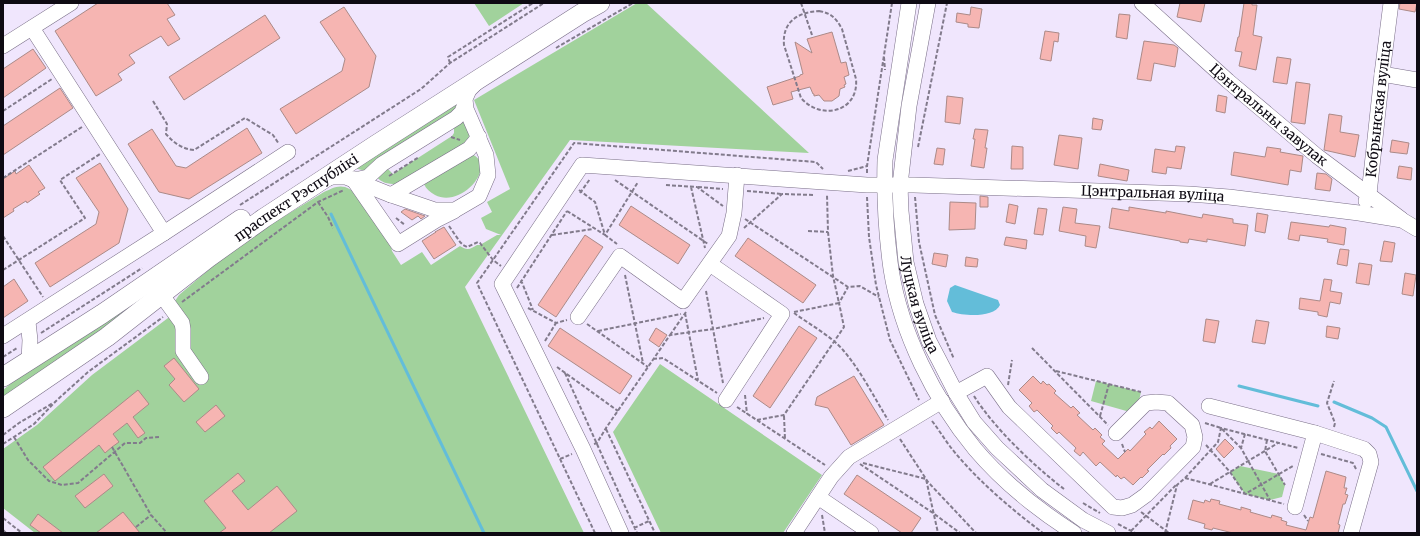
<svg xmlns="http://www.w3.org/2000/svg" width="1420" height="536" viewBox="0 0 1420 536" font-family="Merriweather,serif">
	<rect width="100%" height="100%" fill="#f0e6fd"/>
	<path fill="#a1d29c" d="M474 3H524L489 26Z
		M637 3H646L809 153 570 140 465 287 584 533H35L3 508V449L37 425 92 375 180 309 175 301 179 295 239 244 324 192C331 189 337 185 345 187 361 191 382 232 391 246L392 251 401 265 422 252 431 265 460 246C467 251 471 249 477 245H480L497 235H501L486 229 481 218 492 212 487 202 510 189 474 100Z
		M452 100 461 106 366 171 354 168Z
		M462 119 471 130 467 142 396 184C388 184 381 183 376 176L388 169 393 174 452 136 454 133V127Z
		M471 154C499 164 462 209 435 195 430 192 426 189 424 184Z
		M173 271 116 323 3 399V390L37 362Z
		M660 364 822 475 783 533H661L613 432Z
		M1096 381 1141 392 1138 405 1130 412 1091 401Z
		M1240 466 1279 474 1285 485 1282 497 1270 500 1245 494 1230 472Z"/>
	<path fill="#63bdd9" d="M955 285 998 300 1000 305C994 318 964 316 952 312L947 301 950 288Z"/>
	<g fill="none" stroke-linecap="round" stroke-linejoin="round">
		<path stroke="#63bdd9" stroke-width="3" d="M331 214 484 533
			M1239 386 1318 406
			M1334 402 1372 418 1386 427 1417 491"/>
	</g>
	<path fill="#f6b5b2" stroke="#ab8a88" d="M98 3H167L175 15 167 19 180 39 168 46 161 36 129 55 135 63 118 74 122 80 96 96 55 31Z
		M1180 3H1205L1201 22 1177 17Z
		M1244 3H1252V5H1257L1253 35 1262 37 1256 70 1239 66 1242 52 1235 51 1238 37H1239Z
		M1400 3H1417L1415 12 1399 9Z
		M344 7 376 56 369 87 296 134 280 109 342 71 345 59 320 22Z
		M971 7 982 9 979 28 968 27V24L956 22 957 13 970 15Z
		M1119 14 1130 15 1127 39 1116 37Z
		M265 15 280 38 184 100 169 77Z
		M1045 31 1059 33 1058 42 1054 41 1051 61 1040 59Z
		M832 32 841 63 846 62 849 75 844 77 846 84 844 85 845 87 840 89 839 96 832 101H824L819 95 814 96V94H813L810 87 791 92 793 99 773 105 767 87 800 76V75L803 74 795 42 812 53 807 39Z
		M1144 41 1174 45 1178 48 1175 67 1154 63 1151 81 1137 79Z
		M33 49 46 68 3 98V69Z
		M1277 57 1291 59 1287 84 1273 82Z
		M1296 82 1310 84 1305 124 1291 122Z
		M60 88 73 108 3 155V126Z
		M1218 95 1227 97 1225 113 1216 111Z
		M947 96 963 98 960 124 945 122Z
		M1329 114 1342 116 1340 132 1359 135 1355 157 1324 150Z
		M1093 118 1103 120 1101 130 1092 129Z
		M247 128 262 153 189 199 159 192 128 144 152 129 176 166 186 168Z
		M975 129 988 130 985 148H987L984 168 971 166 975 139H973Z
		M1059 135 1082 138 1078 169 1054 165Z
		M1392 140 1409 143 1407 154 1390 152Z
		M1012 146 1023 147V169H1011Z
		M1176 146 1185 147 1181 169 1167 167 1166 174 1152 172 1155 149 1175 152Z
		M1267 147 1281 149 1280 152 1303 156 1301 172 1290 170 1288 185 1231 175 1234 152 1265 157Z
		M937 148 945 149 943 165 934 164Z
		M100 163 128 209 119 243 50 287 35 263 96 224 99 212 76 178Z
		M1100 164 1129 170 1127 181 1098 176Z
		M29 165 45 188 38 192 40 194 27 203 26 201 13 209 14 211 3 218V179L15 171 16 174Z
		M1399 166 1412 168 1411 180 1397 178Z
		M1317 173 1326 174 1332 179 1330 191 1315 189Z
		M980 196 988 197V207H980Z
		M950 202 976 203 975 229 949 230Z
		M1009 204 1018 206 1015 224 1006 222Z
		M631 206 690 245 678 264 619 225Z
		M1063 207 1077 209 1075 223 1100 226 1096 248 1085 246 1086 236 1059 231Z
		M1129 207 1166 213V211L1202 218 1203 214 1233 219V223L1248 225 1245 246 1207 239V242L1189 239 1188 243 1180 242V241L1109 228 1112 208 1129 211Z
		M1038 208 1047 209 1043 235 1034 234Z
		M405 209 425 216 421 219 418 216 412 220 401 212Z
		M1257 213 1268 215 1265 233 1255 231Z
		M1291 222 1329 227 1330 225 1346 228 1344 245 1327 242 1328 239 1300 235 1299 241 1288 239Z
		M444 227 456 245 434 259 422 241 436 232H435Z
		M585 235 603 247 556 317 538 305Z
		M1006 237 1027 240 1026 249 1004 245Z
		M748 238 816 285 803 303 735 256Z
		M1384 241 1395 243 1392 262 1380 261Z
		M1340 249 1349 250 1347 266 1337 264Z
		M934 253 948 255 946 267 932 264Z
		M966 257 978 259 977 267 965 266Z
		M1359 263 1372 265 1369 285 1356 283Z
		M1405 273 1416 275 1413 296 1402 294Z
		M14 279 28 301 3 318V287Z
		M1324 279 1332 280 1330 291 1342 293 1340 304 1330 302 1327 317 1318 315V312L1299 309 1300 298 1320 301Z
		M1206 319 1219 321 1215 343 1203 341Z
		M1256 320 1269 322 1265 344 1252 342Z
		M799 326 817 338 770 408 753 396Z
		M1327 326 1340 328 1338 339 1326 337Z
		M560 328 632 376 620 394 548 346Z
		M656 328 667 335 659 347 649 340Z
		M174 358 199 389 184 402 169 385 175 379 164 366Z
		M854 376 884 425 851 445 828 408 815 405 817 397Z
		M1033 376 1041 384 1043 381 1047 385 1049 384 1056 391 1054 393 1071 408 1073 406 1080 413 1077 415 1093 430 1095 428 1102 435 1100 437 1105 441 1102 444 1118 459 1128 449 1130 451 1146 434 1144 432 1150 427 1152 429 1159 421 1177 439 1170 446 1171 448 1164 455 1163 454 1147 470 1149 471 1142 478 1141 477 1133 485 1124 477 1121 479 1117 475 1116 477 1100 462 1096 466 1083 452 1080 456 1074 451 1076 448 1059 432 1057 434 1051 428 1053 426 1037 410 1034 412 1029 406 1032 403 1019 390Z
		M138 390 149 404 133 417 145 433 138 438 127 423 113 434 119 442 112 447 105 453 99 445 55 481 43 467Z
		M216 405 225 416 205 432 196 422Z
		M1225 439 1234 448 1224 458 1216 449Z
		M1326 471 1346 477 1344 488H1347L1345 494 1348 495 1345 504H1343L1338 524 1340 525 1338 533H1233L1213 528 1212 530 1204 528 1205 524 1188 519 1193 500 1204 503 1205 500 1210 502 1211 499 1220 501 1219 504 1241 510V507L1251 510 1250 512 1271 518 1272 515 1282 518 1281 520 1287 522 1286 525 1306 530 1310 517 1313 518Z
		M238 473 245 481 232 491 248 510 277 486 297 511 269 533H219L226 528 204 501Z
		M104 474 113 486 85 508 75 496Z
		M857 475 921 518 911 533H902L844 494Z
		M123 512 140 533H96Z
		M38 514 63 533H41L30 525Z"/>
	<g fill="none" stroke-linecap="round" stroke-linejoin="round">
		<defs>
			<g id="minor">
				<path d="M909 3 885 160C884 196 886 233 891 269 901 333 934 399 975 449 1003 482 1038 510 1074 533"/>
				<path id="s1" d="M928 3 909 106 900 185 901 211 906 262 916 304 929 341 939 360 956 393 974 422 997 448 1042 490 1083 520 1108 533"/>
				<path id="s2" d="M1142 3 1228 81 1317 156 1401 219"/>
				<path d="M3 46 71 3"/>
				<path d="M1382 74 1417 80"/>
				<path d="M324 179 333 177H346L391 195 435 210H455L479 196 488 175 486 155 466 109 465 99 469 90 476 83"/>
				<path d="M353 179 398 244 438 219 454 211"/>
				<path d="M353 179H359L368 177 382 164 456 118 462 112 465 104"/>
				<path d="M391 195 469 149 479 137"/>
				<path id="s3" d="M1366 201 1369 194 1382 74 1391 3"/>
				<path d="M164 233 288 152"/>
				<path d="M710 264 782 314 726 400"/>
				<path d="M161 294 182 323 183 329V351L201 377"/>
				<path d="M578 317 620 256 683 301 729 236 734 213 737 175"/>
				<path d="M28 322 30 340 29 360"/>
				<path d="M3 336 164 233 32 28"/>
				<path d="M956 393 987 376 1009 407 1113 507 1122 508 1132 505 1146 495 1193 447 1195 437 1192 425 1168 403 1156 402 1146 403 1116 433"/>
				<path d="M1209 406 1315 433"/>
				<path d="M818 497 871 533"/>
				<path d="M1295 507 1315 433 1364 449 1369 454 1371 462 1351 533"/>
				<path id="s4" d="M621 533 583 449 502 284 582 165 867 185H914L1189 194 1229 197 1359 213 1402 220 1417 229"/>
				<path d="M794 533 831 477 849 457 942 401"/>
			</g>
			<g id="major">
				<path d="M3 377 102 314 241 219"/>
				<path id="s5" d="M3 408 107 337 208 258 264 218 377 144 582 13 600 3"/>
			</g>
		</defs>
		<use href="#minor" stroke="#796e87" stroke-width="16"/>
		<use href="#major" stroke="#796e87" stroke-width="20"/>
		<path stroke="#827b8c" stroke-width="2" stroke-dasharray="4 2" stroke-linecap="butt" d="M801 3 812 35
			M819 11C831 13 836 18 842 29L856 79C859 112 821 121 801 98L784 45C782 22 798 12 819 11Z
			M556 48 633 3
			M884 57 885 70
			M450 63 448 57 533 3
			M153 101 167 124 166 134C174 143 182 149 194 150L245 118 273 135 279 144
			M3 111 52 79
			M451 137 460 140
			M918 147 947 3
			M848 171 867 166
			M867 173V166L892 3
			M389 176 419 157
			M3 178 82 127
			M615 180 708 244
			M666 185 697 187 723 206
			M691 187 705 248
			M698 187 723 189
			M579 190 595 202 605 235 617 244
			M747 191 782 194
			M580 193 590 179
			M867 197 869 237 876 285 890 340 919 400
			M915 197 919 242 935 315 954 359
			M318 202 328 217 333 228
			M240 205 421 89 450 63 544 3
			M567 211 605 235 638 182
			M396 218 405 225
			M745 219 848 287 860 286 879 297
			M449 226 460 242 463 245 467 247 478 242 480 243 493 260 501 266
			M744 228 782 194 815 195
			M808 231 828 232
			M552 235 593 229
			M3 236 43 297
			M3 270 85 218 60 180 100 154
			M625 275 643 363
			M521 280 533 310
			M517 288 567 211
			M706 291 723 383
			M182 302 318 202 344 190
			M528 308 556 323 567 320
			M794 312 839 303 833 276 828 232 827 195
			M685 313 698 380
			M794 313C809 324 831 336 843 350 861 371 874 397 888 420
			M587 324 648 367
			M598 331 681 314
			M41 333 142 268
			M670 335 686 312
			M545 341 556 323
			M1032 348 1108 425
			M3 357 17 348
			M653 359 663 358 717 393
			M557 367 618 411
			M1056 371 1141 392
			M565 373 637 533
			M1008 385 1012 360
			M745 395 747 414
			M974 396C994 428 1034 466 1064 489
			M737 407 825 465
			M784 416 785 439
			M1100 416 1109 384
			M757 420 784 415 844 327 839 303 848 287
			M932 421C939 430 945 440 952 449 978 481 1010 508 1043 533
			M1205 423 1221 428 1241 448
			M1334 427 1335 423 1327 403 1334 381
			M606 429 655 533
			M1245 434 1241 448 1270 500
			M3 435 19 423 53 403
			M14 437 28 460 49 481 62 485 78 483 125 443H140L146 438 159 437
			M900 439 928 482 976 533
			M1267 440 1265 451 1285 485
			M3 444 34 424 56 401 88 372 163 317
			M594 444 597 443 606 428 670 335 713 329 764 318
			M1122 444 1125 452
			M1206 445 1230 472 1245 494 1293 466
			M112 447 151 515 167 533
			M1321 454 1353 463 1356 469
			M560 459 572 454
			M863 463 926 479 938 533
			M860 464 933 513 960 533
			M1185 478 1218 442 1221 428 1298 448
			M1210 484 1278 443
			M1083 503 1100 513
			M1141 512 1169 533
			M822 515 825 533
			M1304 515 1308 521
			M3 518 22 533
			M1118 524 1135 533
			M136 527 151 515
			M634 528 649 521
			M3 530 6 533
			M1131 531 1176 485
			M595 533 477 283 574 143 816 162 823 169
			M1165 533 1177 485 1185 478 1284 504"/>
		<use href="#minor" stroke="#fff" stroke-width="15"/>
		<use href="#major" stroke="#fff" stroke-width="19"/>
	</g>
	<g text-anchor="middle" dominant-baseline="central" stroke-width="3" stroke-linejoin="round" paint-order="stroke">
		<g font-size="14" fill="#0e0a13" stroke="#f0e6fd">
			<text stroke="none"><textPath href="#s3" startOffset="93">Кобрынская вуліца</textPath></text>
			<text stroke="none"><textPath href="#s2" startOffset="169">Цэнтральны завулак</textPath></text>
			<text stroke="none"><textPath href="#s4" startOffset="991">Цэнтральная вуліца</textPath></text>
			<text stroke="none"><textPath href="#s5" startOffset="361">праспект Рэспублікі</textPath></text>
			<text stroke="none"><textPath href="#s1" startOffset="306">Луцкая вуліца</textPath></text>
		</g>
	</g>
	<rect width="1420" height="536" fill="none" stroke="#0e0a13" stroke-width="8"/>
</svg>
